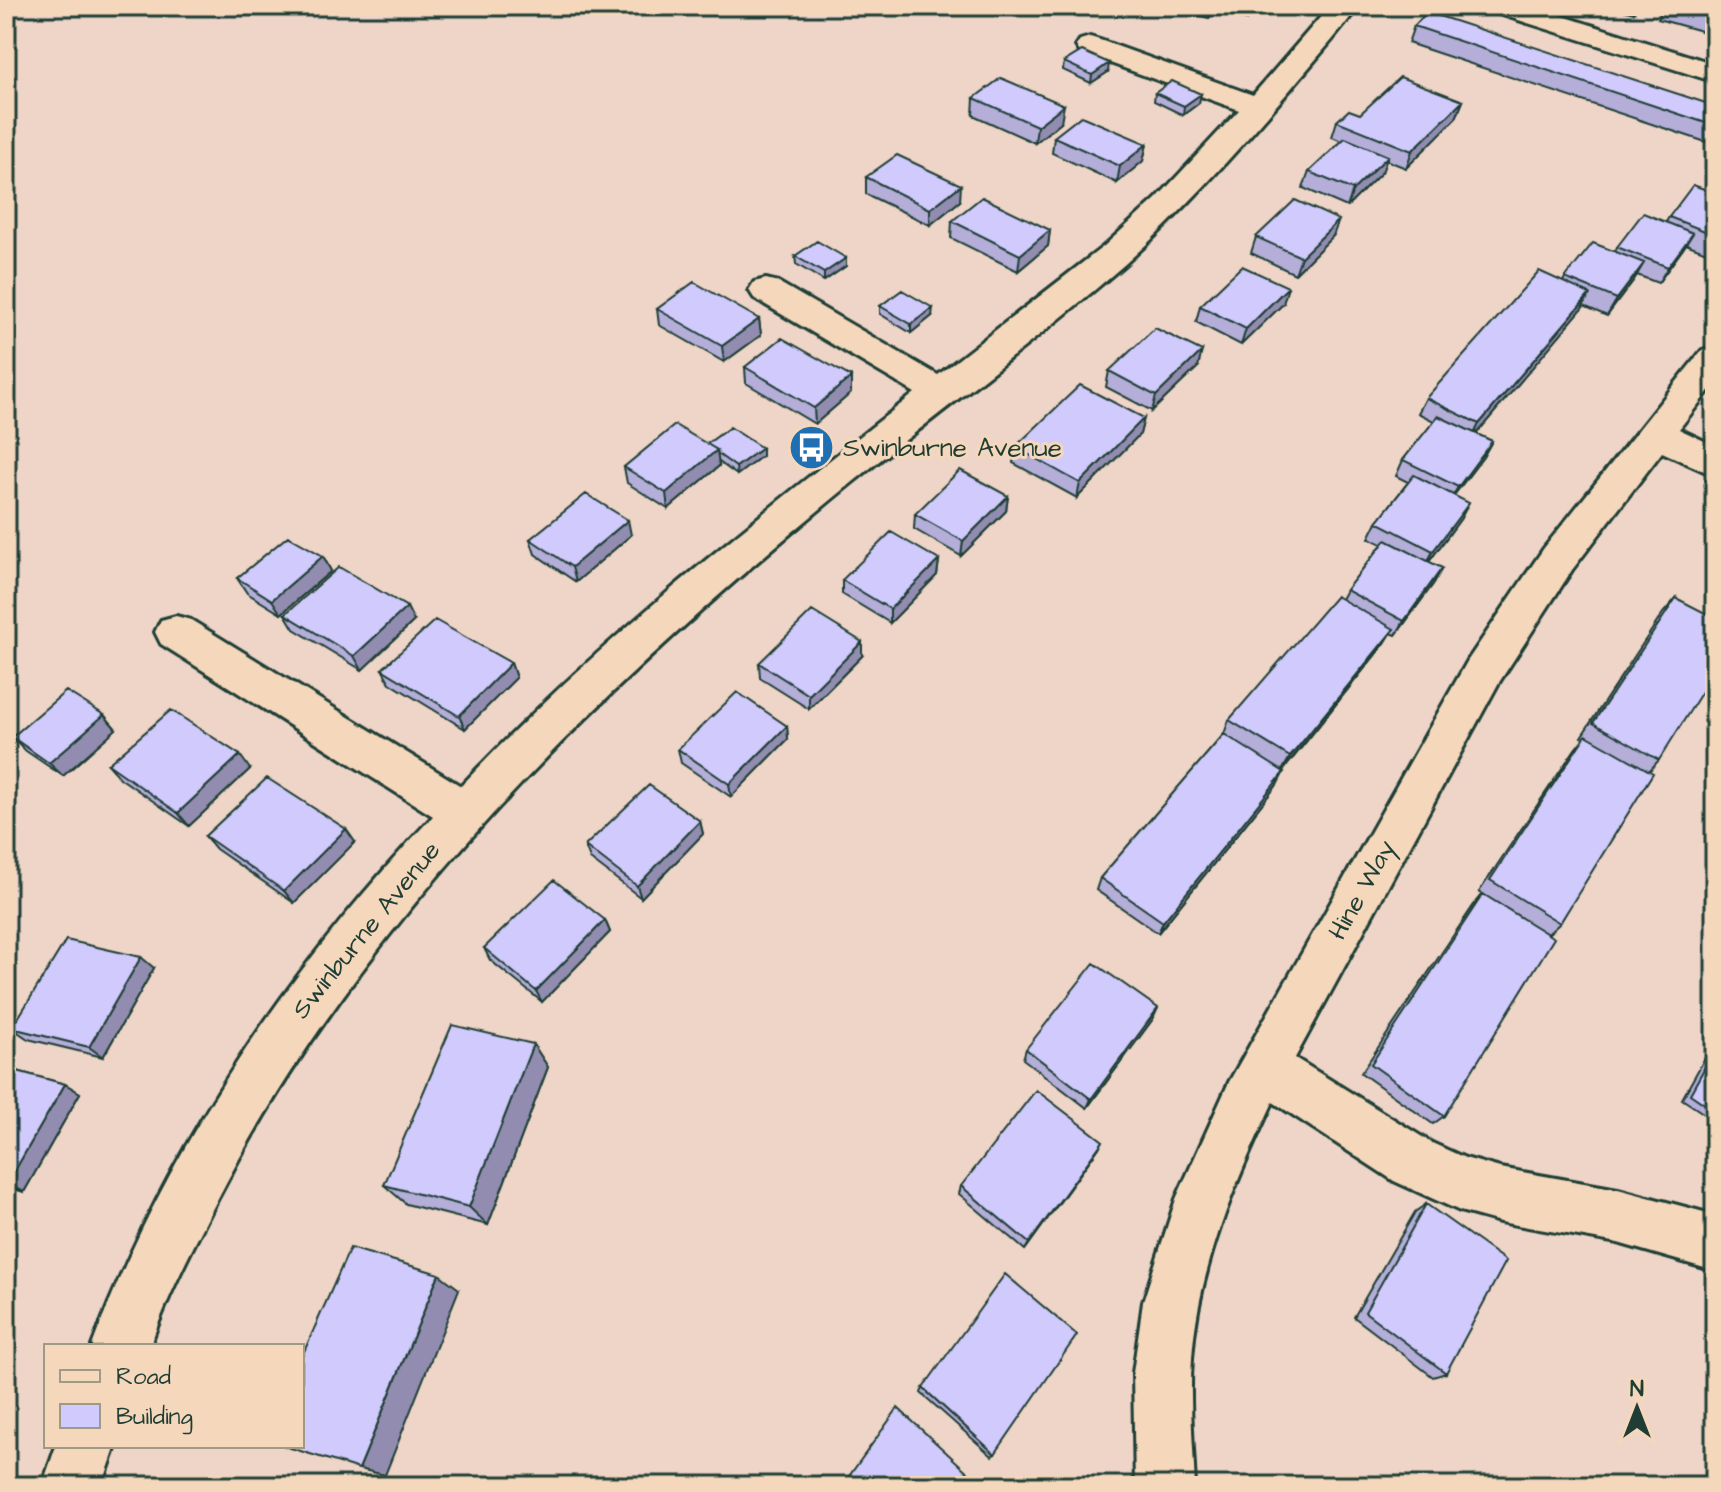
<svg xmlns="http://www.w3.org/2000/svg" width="1721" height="1492" viewBox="0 0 1721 1492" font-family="'Architects Daughter',sans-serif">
	<rect width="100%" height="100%" fill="#eed5c8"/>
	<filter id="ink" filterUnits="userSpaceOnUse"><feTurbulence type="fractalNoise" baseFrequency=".0125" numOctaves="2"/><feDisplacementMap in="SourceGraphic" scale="16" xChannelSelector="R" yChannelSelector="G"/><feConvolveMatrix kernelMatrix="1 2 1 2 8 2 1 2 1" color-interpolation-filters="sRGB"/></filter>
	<g filter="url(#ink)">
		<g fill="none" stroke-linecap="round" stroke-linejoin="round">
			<defs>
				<path id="minor" d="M1330 6H1359C1337 36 1312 63 1289 91 1237 151 1184 211 1125 264 1038 340 943 409 853 482 603 686 363 914 215 1204 191 1251 167 1297 150 1346H92C166 1148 288 969 433 816L161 644 155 632 161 620 176 616 191 620 461 786C598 640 758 517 915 393L754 298 749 290 754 282 766 279 778 282 938 375 1104 246 1156 199 1239 110 1080 52 1076 46 1080 40 1090 37 1100 40 1253 95Z
					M1489 6H1531L1715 64V82L1493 12Z
					M1715 346V383L1679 429 1715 446V476L1662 452 1572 570 1498 684 1295 1058 1432 1143 1465 1158 1500 1168 1618 1189 1715 1215V1271L1618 1243 1500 1222 1460 1211 1394 1181 1273 1102C1235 1183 1198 1268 1192 1358 1189 1400 1193 1443 1195 1486H1135L1133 1373 1143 1302 1176 1199 1229 1082 1468 660 1544 548 1702 350Z
					M56 1446H116L102 1486H42Z"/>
			</defs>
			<use href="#minor" stroke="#1f3d34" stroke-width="6"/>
			<use href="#minor" fill="#f5d8bb" fill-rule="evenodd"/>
		</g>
		<path fill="#b4aed9" stroke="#1f3d34" stroke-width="2" d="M1176 6H1256L1247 20 1214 11 1209 18 1175 10Z
			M1608 6H1637L1634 13Z
			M1664 6H1715V28L1712 34 1658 19Z
			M1414 26 1715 106V145L1408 43Z
			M1064 62 1108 72 1091 83 1063 70Z
			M1155 93 1199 103 1183 115 1154 101Z
			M974 98 1061 122 1035 143 973 115Z
			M1463 101 1456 118 1406 168 1386 160 1382 172 1347 207 1303 188 1309 172 1342 141 1332 137 1337 121 1360 114Z
			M1054 137 1147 144 1143 161 1117 183 1052 153Z
			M866 177 960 201 930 225 866 194Z
			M1715 193V245L1709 253 1686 244 1658 283 1637 275 1607 316 1584 306 1476 434 1492 441 1483 457 1454 495 1461 518 1429 562 1442 568 1434 583 1396 635 1391 633 1385 643 1283 771 1277 785 1158 933 1096 890 1100 878 1224 734 1229 720 1341 599 1346 590 1382 544 1369 538 1377 522 1408 482 1396 476 1403 460 1434 421 1418 413 1426 398 1563 282 1565 278 1615 252 1617 247 1666 222 1669 217Z
			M952 221 1050 230 1048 246 1018 271 951 238Z
			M1333 236 1295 274 1251 253 1256 237Z
			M795 256 846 258V266L824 281 796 264Z
			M1283 304 1241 345 1196 322 1200 306Z
			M880 306 932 316 911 333 880 314Z
			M657 309 759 319 761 335 724 362 659 325Z
			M745 367 851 377V393L815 424 746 383Z
			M1198 367 1152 411 1106 387 1109 371Z
			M1144 418 1140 434 1077 498 1013 463 1015 447Z
			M707 444 762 448V456L737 475 719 462V466L668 509 627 483 624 467Z
			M1008 496 1006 511 961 556 914 529 915 514Z
			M631 535 576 582 535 554 530 539Z
			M1715 547V565L1707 561Z
			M323 556 331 571 281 614 247 593 237 578Z
			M939 560 937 575 890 623 842 594V580Z
			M1676 598 1659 760 1649 771 1560 923 1548 934 1444 1116 1433 1124 1361 1073 1473 906 1483 894 1479 892 1575 749 1584 738 1581 737 1663 613Z
			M285 614 414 621 362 670 294 629Z
			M862 656 809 709 760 678 759 663Z
			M511 663 516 678 465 729 390 683 382 669Z
			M104 715 116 729 63 776 26 751 12 737Z
			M787 726 788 739 731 797 681 763 678 749Z
			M108 764 250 769 189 826 120 778Z
			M700 821 703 834 641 898 590 859 585 846Z
			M205 836 355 842 294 903 216 849Z
			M605 920 610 932 542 1002 490 960 484 948Z
			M154 968 103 1057 28 1039 12 1028Z
			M1153 1019 1087 1108 1023 1059 1026 1049Z
			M533 1044 548 1067 488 1225 406 1204 384 1185Z
			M1714 1051H1715V1121L1682 1099 1706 1056Z
			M6 1068 65 1084 80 1093 24 1192 6 1187Z
			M1098 1149 1025 1250 959 1194 961 1186Z
			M1426 1204 1446 1373 1433 1377 1354 1317 1415 1212Z
			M923 1388 995 1454 992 1456 921 1393Z"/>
		<path fill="#928db0" stroke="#1f3d34" stroke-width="2" d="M1212 6H1215L1214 11 1209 18Z
			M1250 6H1256L1247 20Z
			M1109 63 1108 72 1091 83 1092 75Z
			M1201 94 1199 103 1183 115 1184 106Z
			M1463 101 1456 118 1406 168 1412 151Z
			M1064 105 1061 122 1035 143 1037 126Z
			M1147 144 1143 161 1117 183 1120 166Z
			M1388 156 1382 172 1347 207 1353 190Z
			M961 185 960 201 930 225V209Z
			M1339 220 1333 236 1295 274 1301 257Z
			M1050 230 1048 246 1018 271 1020 255Z
			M1693 233 1683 249 1658 283 1668 267Z
			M846 258V266L824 281V273Z
			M1644 263 1634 280 1607 316 1617 299Z
			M1288 287 1283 304 1241 345 1246 329Z
			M1590 294 1581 310 1471 440 1479 424Z
			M933 308 932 316 911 333V324Z
			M759 319 761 335 724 362 722 346Z
			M1202 351 1198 367 1152 411 1156 396Z
			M851 377V393L815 424 814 408Z
			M1144 418 1140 434 1077 498 1080 483Z
			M1492 441 1483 457 1449 502 1458 487Z
			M762 448V456L737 475 736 467Z
			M717 450 719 466 668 509 666 493Z
			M1008 496 1006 511 961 556 963 541Z
			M1469 503 1461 518 1425 567 1433 551Z
			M628 520 631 535 576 582 572 567Z
			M323 556 331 571 281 614 272 600Z
			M939 560 937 575 890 623V609Z
			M1442 568 1434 583 1396 635 1404 621Z
			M407 607 414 621 362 670 354 656Z
			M1394 629 1385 643 1282 771 1290 757Z
			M862 642V656L809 709V695Z
			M511 663 516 678 465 729 459 716Z
			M104 715 116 729 63 776 49 763Z
			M787 726 788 739 731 797 729 784Z
			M240 755 250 769 189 826 178 813Z
			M1284 772 1277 785 1158 933 1163 922Z
			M700 821 703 834 641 898 637 886Z
			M346 829 355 842 294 903 284 891Z
			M605 920 610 932 542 1002 536 991Z
			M141 957 154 968 103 1057 89 1047Z
			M1158 1008 1153 1019 1087 1108 1091 1099Z
			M533 1044 548 1067 488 1225 469 1207Z
			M65 1084 80 1093 24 1192 7 1184Z
			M1103 1141 1098 1149 1025 1250 1029 1243Z
			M439 1274 459 1289 385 1475 359 1469Z"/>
		<path fill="#d1cafc" stroke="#1f3d34" stroke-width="2" d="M1678 6H1715V16Z
			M1427 12 1715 106V126L1414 26Z
			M1082 51 1109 63 1092 75 1064 62Z
			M1400 77 1463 101 1412 151 1337 121 1349 110 1360 114Z
			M1001 78 1064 105 1037 126 974 98Z
			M1172 81 1201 94 1184 106 1155 93Z
			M1081 116 1147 144 1120 166 1054 137Z
			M1345 138 1388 156 1353 190 1309 172Z
			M897 155 961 185 930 209 866 177Z
			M1693 185 1715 193V235L1669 217Z
			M982 197 1050 230 1020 255 952 221Z
			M1295 200 1339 220 1301 257 1256 237Z
			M1643 213 1693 233 1668 267 1617 247Z
			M817 241 846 258 824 273 795 256Z
			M1593 243 1644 263 1617 299 1565 278Z
			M1242 266 1288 287 1246 329 1200 306Z
			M1539 271 1590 294 1479 424 1426 398Z
			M694 282 759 319 722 346 657 309Z
			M902 290 933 308 911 324 880 306Z
			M1155 328 1202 351 1156 396 1109 371Z
			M782 338 851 377 814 408 745 367Z
			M1080 385 1144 418 1080 483 1015 447Z
			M1438 416 1492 441 1458 487 1403 460Z
			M675 425 717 450 666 493 624 467Z
			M730 427 762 448 736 467 718 454 717 450 707 444Z
			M960 470 1008 496 963 541 915 514Z
			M1414 475 1469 503 1433 551 1377 522Z
			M586 494 628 520 572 567 530 539Z
			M891 532 939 560 890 609 842 580Z
			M288 536 323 556 272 600 237 578Z
			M1386 540 1442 568 1404 621 1346 590Z
			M339 567 407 607 354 656 285 614Z
			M1336 596 1394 629 1290 757 1229 720Z
			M1676 598 1715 618V671L1659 760 1593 723Z
			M812 611 862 642 809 695 759 663Z
			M435 620 511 663 459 716 382 669Z
			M66 691 104 715 49 763 12 737Z
			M737 692 787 726 729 784 678 749Z
			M171 710 240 755 178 813 108 764Z
			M1224 734 1284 772 1163 922 1100 878Z
			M1586 735 1653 773 1560 923 1490 880Z
			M267 778 346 829 284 891 205 836Z
			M649 785 700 821 637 886 585 846Z
			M554 880 605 920 536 991 484 948Z
			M1483 894 1554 938 1444 1116 1371 1064Z
			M66 940 141 957 89 1047 12 1028Z
			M1094 963 1158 1008 1091 1099 1026 1049Z
			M452 1025 533 1044 469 1207 384 1185Z
			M1714 1051H1715V1111L1690 1094Z
			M6 1068 65 1084 7 1184H6Z
			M1036 1090 1103 1141 1029 1243 961 1186Z
			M1426 1204 1506 1261 1446 1373 1365 1312Z
			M350 1248 439 1274 359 1469 284 1446H302V1356Z
			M1005 1274 1077 1335 995 1454 923 1388Z
			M898 1408 972 1476 964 1486H842Z"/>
	</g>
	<defs>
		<symbol id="bus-disc" viewBox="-11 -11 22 22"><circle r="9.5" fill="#1f6fb2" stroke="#f5d8bb"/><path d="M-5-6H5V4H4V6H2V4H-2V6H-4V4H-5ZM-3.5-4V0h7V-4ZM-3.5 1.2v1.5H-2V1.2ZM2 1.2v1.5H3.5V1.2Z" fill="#fff"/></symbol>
	</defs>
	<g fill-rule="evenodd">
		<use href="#bus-disc" x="786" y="422" width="51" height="51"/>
	</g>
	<g text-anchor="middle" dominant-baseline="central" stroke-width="6" stroke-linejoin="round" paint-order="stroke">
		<g font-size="26" fill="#1f3d34" stroke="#f5d8bb" text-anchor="start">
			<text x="843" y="448">Swinburne Avenue</text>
		</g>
		<g font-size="26" fill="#1f3d34" stroke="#f5d8bb">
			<text transform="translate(1362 890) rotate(-61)">Hine Way</text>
			<text transform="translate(366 930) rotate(-51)">Swinburne Avenue</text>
		</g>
	</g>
	<rect width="1721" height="1492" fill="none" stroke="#f5d8bb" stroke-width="32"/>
	<rect x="16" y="16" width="1689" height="1460" fill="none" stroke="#1f3d34" stroke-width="3" filter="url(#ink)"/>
	<rect x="44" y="1344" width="260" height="104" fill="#f5d8bb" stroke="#9f9a85" stroke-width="2"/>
	<rect x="60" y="1370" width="40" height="12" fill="#f5d8bb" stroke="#9f9a85" stroke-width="2"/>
	<text x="116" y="1384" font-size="24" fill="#1f3d34">Road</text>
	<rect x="60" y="1404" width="40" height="24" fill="#d1cafc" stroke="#9f9a85" stroke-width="2"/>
	<text x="116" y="1424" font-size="24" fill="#1f3d34">Building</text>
	<g transform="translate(1637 1408)" stroke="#f5d8bb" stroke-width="6" paint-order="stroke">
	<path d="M0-6L14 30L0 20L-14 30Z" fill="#1f3d34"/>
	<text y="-12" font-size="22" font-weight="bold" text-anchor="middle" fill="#1f3d34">N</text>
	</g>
</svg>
